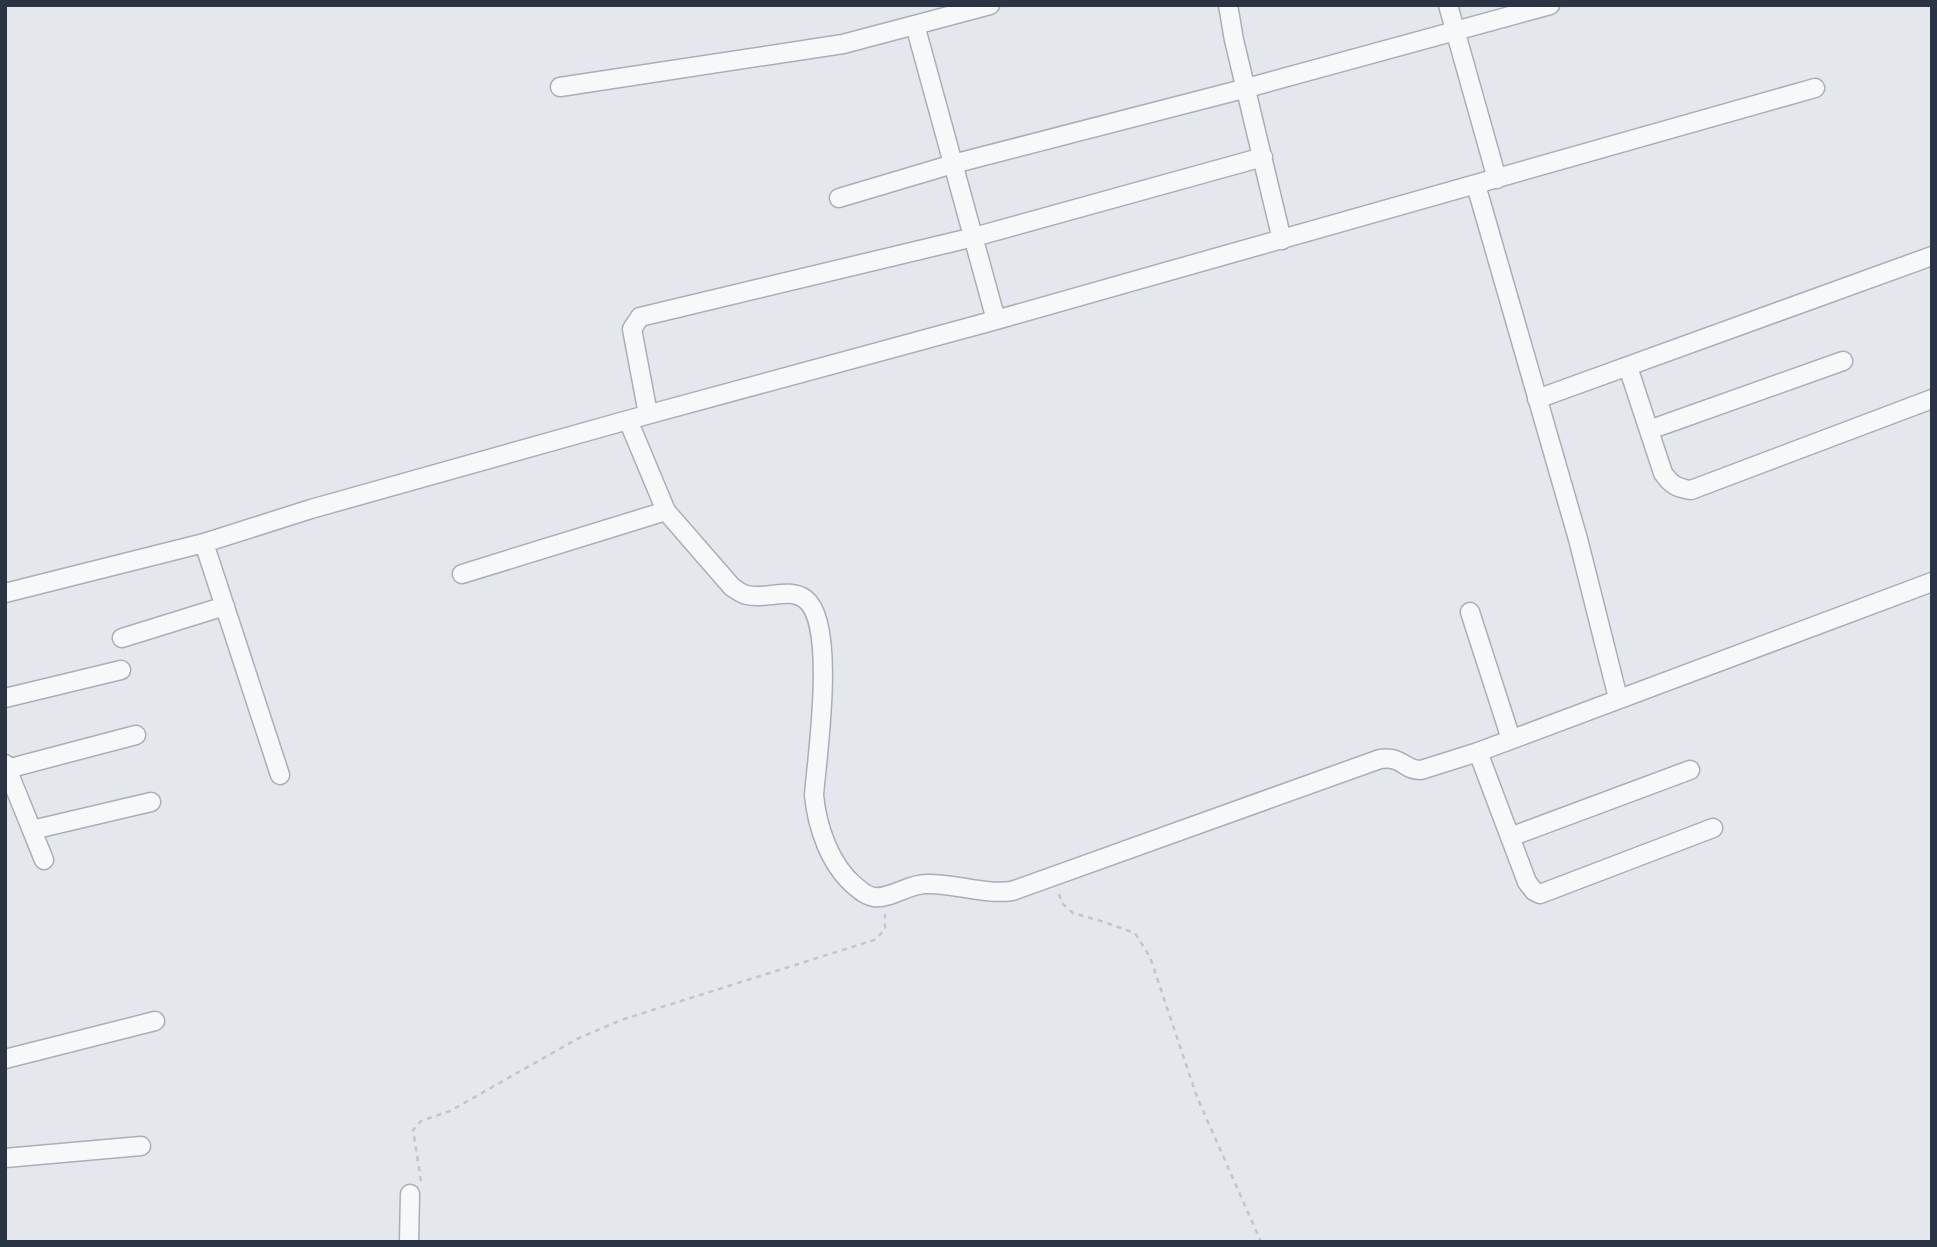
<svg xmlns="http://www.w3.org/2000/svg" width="1937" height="1247" viewBox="0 0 1937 1247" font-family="Rubik,sans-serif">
	<rect width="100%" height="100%" fill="#e4e7ec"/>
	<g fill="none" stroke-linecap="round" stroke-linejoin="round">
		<defs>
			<path id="minor" d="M1228 5 1234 40 1282 240
				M1448 5 1497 179
				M915 25 996 320
				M560 87 843 44 990 5
				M1476 185 1578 539 1618 698
				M839 198 953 164 1247 88 1550 5
				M1628 367 1663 473C1671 485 1677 488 1691 490L1932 399
				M1537 399 1932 256
				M648 414 632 329 640 317 974 237 1263 157
				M628 420 666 511 732 587C737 590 741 594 747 595 765 600 789 587 805 599 837 622 817 757 814 795 817 827 830 865 855 886 861 891 866 896 874 897 891 899 908 884 926 884 955 883 983 895 1012 891L1380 759C1404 756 1402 770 1421 770L1478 752 1932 582
				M1649 430 1843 361
				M204 543 280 775
				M462 574 666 511
				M5 593 204 543 311 509 628 420 996 320 1815 88
				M1470 612 1511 739
				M122 638 225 606
				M5 698 121 670
				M1478 752 1527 882 1534 891 1540 894 1713 828
				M5 764 44 860
				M7 769 136 735
				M32 830 151 802
				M1510 837 1690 770
				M5 1059 155 1021
				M5 1158 141 1146
				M409 1242 410 1194"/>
		</defs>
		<use href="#minor" stroke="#a9aeb7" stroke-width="21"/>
		<path stroke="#c2c5cb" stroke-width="2.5" stroke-dasharray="5 5" stroke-linecap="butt" d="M1059 894 1062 903 1073 913 1104 922 1135 933 1150 957 1197 1097 1261 1242
			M421 1181 413 1130 421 1121 450 1111 577 1039 621 1020 874 940 885 930V914"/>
		<use href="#minor" stroke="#f7f8fa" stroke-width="18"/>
	</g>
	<rect width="1937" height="1247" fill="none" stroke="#2b3445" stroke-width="14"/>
</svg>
